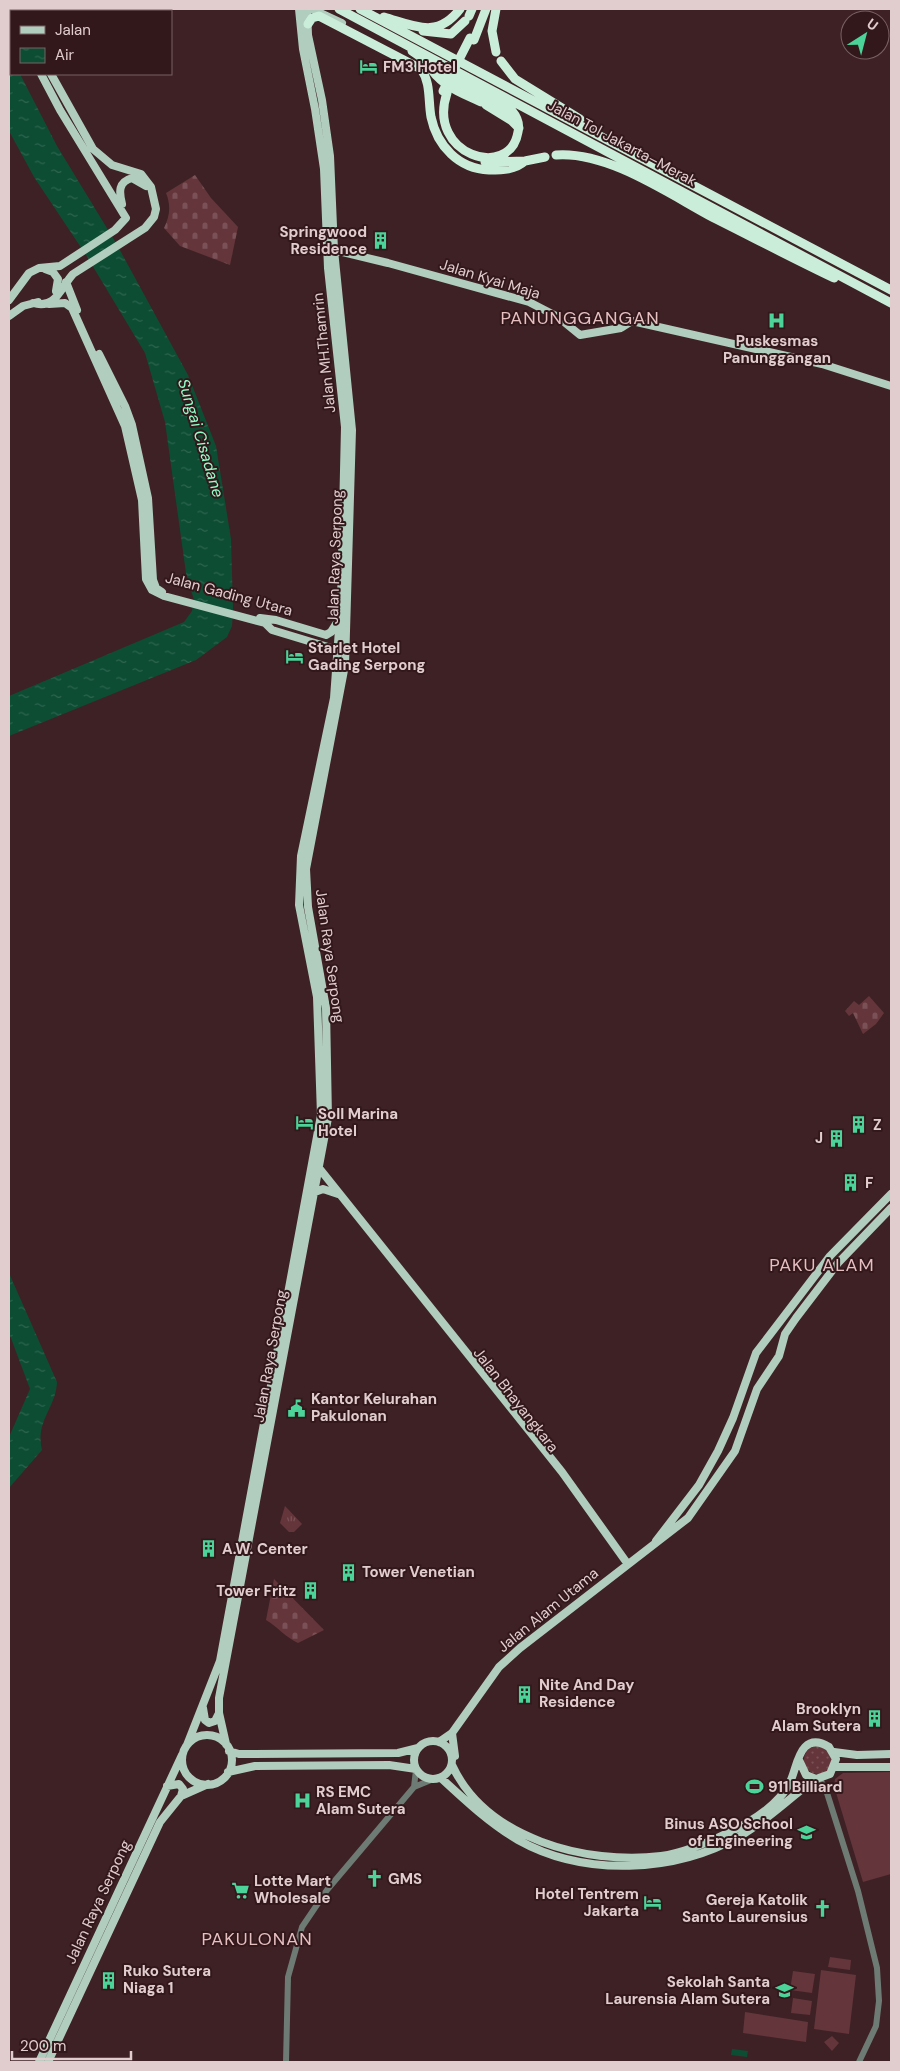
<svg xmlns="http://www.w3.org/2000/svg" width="900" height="2071" viewBox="0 0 900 2071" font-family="'DM Sans',sans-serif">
	<defs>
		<pattern id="grass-tufts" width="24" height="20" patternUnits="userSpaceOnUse" patternTransform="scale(1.25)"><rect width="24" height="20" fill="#64353b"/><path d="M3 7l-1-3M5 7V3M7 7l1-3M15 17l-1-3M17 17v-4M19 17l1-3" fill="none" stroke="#7a5156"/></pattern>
		<pattern id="cemetery-stones" width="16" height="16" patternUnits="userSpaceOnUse" patternTransform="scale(1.25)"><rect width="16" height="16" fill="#64353b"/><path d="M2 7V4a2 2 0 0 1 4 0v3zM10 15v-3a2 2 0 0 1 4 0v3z" fill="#7a5156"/></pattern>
		<pattern id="park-dots" width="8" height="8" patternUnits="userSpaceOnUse" patternTransform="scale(1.25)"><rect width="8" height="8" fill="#64353b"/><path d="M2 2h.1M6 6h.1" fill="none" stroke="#7a5156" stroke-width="1.8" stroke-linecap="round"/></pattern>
		<pattern id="water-ripples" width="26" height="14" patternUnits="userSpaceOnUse" patternTransform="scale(1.25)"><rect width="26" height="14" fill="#0c4d34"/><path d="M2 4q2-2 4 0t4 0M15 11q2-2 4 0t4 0" fill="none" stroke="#2f6550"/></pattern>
	</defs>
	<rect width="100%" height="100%" fill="#3e2124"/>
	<path fill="url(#grass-tufts)" d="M285 1506 302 1524 294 1532H289L280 1523Z"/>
	<path fill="url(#cemetery-stones)" d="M195 175 211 198 238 227 230 265 180 246 164 228C170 216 171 205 166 193Z
		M869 996 884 1013 876 1024 863 1034 853 1013 849 1016 845 1011 854 1001 859 1005Z
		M274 1579 324 1630 298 1643C285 1637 278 1627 266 1620Z"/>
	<path fill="url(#park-dots)" d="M804 1760a14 14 0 1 1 28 0a14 14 0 1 1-28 0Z"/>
	<path fill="#64353b" d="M891 1772V1874L863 1882 834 1786 835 1779 843 1773Z
		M830 1957 851 1960 850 1970 828 1967Z
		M821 1970 856 1975 849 2034 814 2029Z
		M793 1971 815 1974 812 1993 790 1990Z
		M793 1998 812 2001 810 2015 791 2013Z
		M745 2012 808 2022 806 2042 743 2033Z
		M832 2036 839 2043 832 2051 824 2042Z"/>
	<path fill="url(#water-ripples)" d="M9 52 11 57V74H20L57 146 116 243 188 375 216 446 231 539 233 609 232 626 227 637 196 660 9 736V696L184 622 192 611 194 600 186 573 165 422 145 353 86 255 34 177 9 131Z
		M9 1273 57 1382C56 1408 35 1421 42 1450L9 1488V1437L30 1389 9 1333Z
		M732 2049 748 2051 747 2057 731 2055Z"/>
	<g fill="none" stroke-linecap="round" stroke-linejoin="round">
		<path stroke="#6d7b74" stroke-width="6" d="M820 1779 827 1793 858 1891 877 1968 879 2001 876 2026 859 2062
			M414 1787 416 1770
			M286 2062 288 1977 302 1927 327 1890 414 1787 431 1780"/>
		<path stroke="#b0cdbd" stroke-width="8" d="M9 9 11 15
			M19 9V11
			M312 9 342 23
			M122 204C119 192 118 182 132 178L146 186
			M334 250 388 263 529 302 558 317 580 335 621 328 632 321 822 364 891 386
			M45 269 53 272 58 279 56 291
			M66 282 77 310
			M9 300 29 273 39 268 60 266 115 230 126 218 60 110 41 74
			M33 303C56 310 61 287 73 274L145 228 154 217 156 209 151 187 141 174 112 165 93 149 51 74
			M49 304 65 303 72 308 125 426 142 500 146 579 152 590 164 596 265 623 272 630 338 650 342 649
			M9 316 23 306 38 302
			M99 354 125 406 132 425 148 498 153 580 156 588 162 592
			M260 618 276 620 326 635 331 632 338 621
			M319 1168 562 1472 627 1563
			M315 1192 323 1189 338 1194
			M656 1541 699 1485 718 1451 733 1418 756 1353 830 1256 891 1194
			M203 1708 205 1720 209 1723 215 1721 219 1713
			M452 1733 455 1756
			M182 1760a25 25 0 1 1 50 0a25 25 0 1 1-50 0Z
			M414 1760a19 19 0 1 1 38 0a19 19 0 1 1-38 0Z
			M439 1742 452 1733 499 1667 520 1648 688 1518 735 1451 757 1389 779 1356 785 1334 796 1318 838 1263 891 1208
			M226 1744 219 1713V1698L328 1118 326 1008 308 907 306 869 345 665 352 430 334 250 330 156 322 100 308 35 307 9
			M187 1745 220 1661 321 1115 317 997 299 905 301 856 334 698 341 602 345 427 328 268 324 169 315 109 303 49 299 9
			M229 1751 239 1754 398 1753 418 1748
			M834 1752 857 1755 891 1754
			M452 1765C486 1839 586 1865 661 1856 684 1853 705 1843 726 1834 749 1823 779 1806 790 1782 795 1772 797 1755 805 1747 812 1740 821 1742 829 1747L836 1759 830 1774 816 1779 806 1775 799 1760
			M835 1767H891
			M228 1772 255 1766 389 1765 416 1769
			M441 1778C465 1800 489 1823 518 1840 584 1877 675 1873 740 1836 768 1820 790 1797 816 1779
			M167 1786 179 1784 183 1789 181 1796
			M39 2062 182 1755
			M48 2062 160 1822 181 1796 208 1784"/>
		<path stroke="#caedda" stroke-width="9" d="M339 9 891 303
			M360 9 891 290
			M496 9 492 31 496 52
			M469 16 472 9
			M384 17C415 26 437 39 460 9
			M308 24 312 18 319 16 421 69C431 83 428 100 431 117 437 146 459 169 489 170 503 170 515 170 525 161
			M423 31 451 34 465 21
			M474 40 486 9
			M412 51 447 75 512 111C517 117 520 124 518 132 510 181 426 155 447 93
			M501 61 515 79 580 119
			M428 64C439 85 460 92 481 102
			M486 105 512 121 519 128
			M556 155C608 151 669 194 714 218 754 238 794 259 834 278
			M485 162 525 161 545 157"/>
		<path stroke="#caedda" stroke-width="9" d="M443 91 470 38"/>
	</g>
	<defs>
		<symbol id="hotel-bare" viewBox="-9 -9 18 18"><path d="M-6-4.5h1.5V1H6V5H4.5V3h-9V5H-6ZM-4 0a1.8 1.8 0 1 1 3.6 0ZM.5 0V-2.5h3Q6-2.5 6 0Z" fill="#4cd39a" stroke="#33181b" stroke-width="2.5" paint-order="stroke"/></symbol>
		<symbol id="building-bare" viewBox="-9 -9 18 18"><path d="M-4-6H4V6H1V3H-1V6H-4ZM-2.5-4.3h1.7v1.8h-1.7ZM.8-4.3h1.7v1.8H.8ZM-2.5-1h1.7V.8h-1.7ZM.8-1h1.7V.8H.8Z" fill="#4cd39a" stroke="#33181b" stroke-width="2.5" paint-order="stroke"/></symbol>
		<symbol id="hospital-bare" viewBox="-9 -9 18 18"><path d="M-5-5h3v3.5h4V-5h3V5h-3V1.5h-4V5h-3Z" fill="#4cd39a" stroke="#33181b" stroke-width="2.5" paint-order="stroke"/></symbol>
		<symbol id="civic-bare" viewBox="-9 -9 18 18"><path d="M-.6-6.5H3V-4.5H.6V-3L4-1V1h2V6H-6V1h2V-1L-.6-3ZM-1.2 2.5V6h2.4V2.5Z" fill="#4cd39a" stroke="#33181b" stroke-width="2.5" paint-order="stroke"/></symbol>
		<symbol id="stadium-bare" viewBox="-9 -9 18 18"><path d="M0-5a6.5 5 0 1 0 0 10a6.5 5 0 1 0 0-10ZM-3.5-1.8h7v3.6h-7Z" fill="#4cd39a" stroke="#33181b" stroke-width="2.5" paint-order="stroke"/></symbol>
		<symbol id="university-bare" viewBox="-9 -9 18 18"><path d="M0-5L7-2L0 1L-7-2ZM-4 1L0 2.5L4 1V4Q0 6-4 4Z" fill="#4cd39a" stroke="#33181b" stroke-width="2.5" paint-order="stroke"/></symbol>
		<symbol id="church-bare" viewBox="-9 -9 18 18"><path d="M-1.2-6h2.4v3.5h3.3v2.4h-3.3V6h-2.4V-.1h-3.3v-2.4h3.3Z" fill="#4cd39a" stroke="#33181b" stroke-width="2.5" paint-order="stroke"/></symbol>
		<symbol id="supermarket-bare" viewBox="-9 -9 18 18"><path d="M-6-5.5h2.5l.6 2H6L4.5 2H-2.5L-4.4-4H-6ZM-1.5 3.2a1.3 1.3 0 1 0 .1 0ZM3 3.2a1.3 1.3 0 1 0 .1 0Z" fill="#4cd39a" stroke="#33181b" stroke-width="2.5" paint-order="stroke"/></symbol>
		<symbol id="school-bare" viewBox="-9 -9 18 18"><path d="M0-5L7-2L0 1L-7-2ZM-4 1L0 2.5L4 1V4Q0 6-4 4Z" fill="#4cd39a" stroke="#33181b" stroke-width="2.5" paint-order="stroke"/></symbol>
	</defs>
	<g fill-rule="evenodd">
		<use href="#hotel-bare" x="356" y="54" width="25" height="25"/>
		<use href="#building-bare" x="368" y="228" width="25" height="25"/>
		<use href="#hospital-bare" x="764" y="308" width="25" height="25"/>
		<use href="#hotel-bare" x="282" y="644" width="25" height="25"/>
		<use href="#hotel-bare" x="292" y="1110" width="25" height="25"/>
		<use href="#building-bare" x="846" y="1112" width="25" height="25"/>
		<use href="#building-bare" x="824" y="1126" width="25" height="25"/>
		<use href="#building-bare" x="838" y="1170" width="25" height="25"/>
		<use href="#civic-bare" x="284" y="1396" width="25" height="25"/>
		<use href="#building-bare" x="196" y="1536" width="25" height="25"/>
		<use href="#building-bare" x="336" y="1560" width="25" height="25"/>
		<use href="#building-bare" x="298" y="1578" width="25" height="25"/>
		<use href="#building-bare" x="512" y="1682" width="25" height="25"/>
		<use href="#building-bare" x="862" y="1706" width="25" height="25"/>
		<use href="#stadium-bare" x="742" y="1774" width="25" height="25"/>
		<use href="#hospital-bare" x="290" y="1788" width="25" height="25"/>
		<use href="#university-bare" x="794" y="1820" width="25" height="25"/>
		<use href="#church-bare" x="362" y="1866" width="25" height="25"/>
		<use href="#supermarket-bare" x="228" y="1878" width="25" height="25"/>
		<use href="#hotel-bare" x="640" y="1890" width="25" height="25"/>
		<use href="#church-bare" x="810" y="1896" width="25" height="25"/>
		<use href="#building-bare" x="96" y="1968" width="25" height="25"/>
		<use href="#school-bare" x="772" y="1978" width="25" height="25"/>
	</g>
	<g text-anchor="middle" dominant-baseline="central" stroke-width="4" stroke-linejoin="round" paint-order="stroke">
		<g font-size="15" font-weight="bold" fill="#e1cdce" stroke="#33181b" text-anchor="start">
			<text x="383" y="67">FM3 Hotel</text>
			<text x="367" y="232" text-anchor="end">Springwood<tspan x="367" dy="17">Residence</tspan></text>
			<text x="777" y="341" text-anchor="middle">Puskesmas<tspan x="777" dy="17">Panunggangan</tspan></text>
			<text x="308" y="648">Starlet Hotel<tspan x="308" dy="17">Gading Serpong</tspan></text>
			<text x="318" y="1114">Soll Marina<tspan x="318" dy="17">Hotel</tspan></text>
			<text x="873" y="1125">Z</text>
			<text x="823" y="1138" text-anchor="end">J</text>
			<text x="865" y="1183">F</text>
			<text x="311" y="1399">Kantor Kelurahan<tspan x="311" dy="17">Pakulonan</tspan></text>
			<text x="222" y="1549">A.W. Center</text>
			<text x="362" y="1572">Tower Venetian</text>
			<text x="296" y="1591" text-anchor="end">Tower Fritz</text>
			<text x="539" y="1685">Nite And Day<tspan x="539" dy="17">Residence</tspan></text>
			<text x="861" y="1709" text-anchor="end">Brooklyn<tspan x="861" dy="17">Alam Sutera</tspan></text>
			<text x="768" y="1787">911 Billiard</text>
			<text x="316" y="1792">RS EMC<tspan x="316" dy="17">Alam Sutera</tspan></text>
			<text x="793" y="1824" text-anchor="end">Binus ASO School<tspan x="793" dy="17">of Engineering</tspan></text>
			<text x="388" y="1879">GMS</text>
			<text x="254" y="1881">Lotte Mart<tspan x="254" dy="17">Wholesale</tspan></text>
			<text x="639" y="1894" text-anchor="end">Hotel Tentrem<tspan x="639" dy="17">Jakarta</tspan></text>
			<text x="808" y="1900" text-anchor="end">Gereja Katolik<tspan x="808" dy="17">Santo Laurensius</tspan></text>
			<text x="123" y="1971">Ruko Sutera<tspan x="123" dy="17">Niaga 1</tspan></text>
			<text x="770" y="1982" text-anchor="end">Sekolah Santa<tspan x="770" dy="17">Laurensia Alam Sutera</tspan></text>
		</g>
		<g font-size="15" fill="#e1cdce" stroke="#33181b">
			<text transform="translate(622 143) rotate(28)">Jalan Tol Jakarta–Merak</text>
			<text transform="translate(490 279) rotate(17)">Jalan Kyai Maja</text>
			<text transform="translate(324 353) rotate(-96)">Jalan MH.Thamrin</text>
			<text transform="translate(335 557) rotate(-88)">Jalan Raya Serpong</text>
			<text transform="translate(229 594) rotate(15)">Jalan Gading Utara</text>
			<text transform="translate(330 956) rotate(82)">Jalan Raya Serpong</text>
			<text transform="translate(270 1356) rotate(-80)">Jalan Raya Serpong</text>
			<text transform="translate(516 1400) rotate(52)">Jalan Bhayangkara</text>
			<text transform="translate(548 1610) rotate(-39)">Jalan Alam Utama</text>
			<text transform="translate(98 1902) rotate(-65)">Jalan Raya Serpong</text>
		</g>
		<g font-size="16" font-style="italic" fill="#92ffca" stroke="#33181b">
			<text transform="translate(201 438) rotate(73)">Sungai Cisadane</text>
		</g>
		<g font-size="18" letter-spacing="1" fill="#e6bfc1" stroke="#33181b">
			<text x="580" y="318">PANUNGGANGAN</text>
			<text x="822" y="1265">PAKU ALAM</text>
			<text x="257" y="1939">PAKULONAN</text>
		</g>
	</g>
	<rect width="900" height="2071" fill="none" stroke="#e1cdce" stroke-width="20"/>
	<rect x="10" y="10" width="162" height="65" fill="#33181b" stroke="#796063"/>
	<rect x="20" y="26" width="25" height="8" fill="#b0cdbd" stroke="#796063"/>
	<text x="55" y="35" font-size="15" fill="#e1cdce">Jalan</text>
	<rect x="20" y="48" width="25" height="15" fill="url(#water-ripples)" stroke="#796063"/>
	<text x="55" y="60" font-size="15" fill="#e1cdce">Air</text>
	<g transform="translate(865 35) rotate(36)"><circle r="24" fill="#33181b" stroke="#796063"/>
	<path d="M0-4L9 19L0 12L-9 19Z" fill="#4cd39a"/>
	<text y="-8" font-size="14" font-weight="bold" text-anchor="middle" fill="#e1cdce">U</text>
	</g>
	<path d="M12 2051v8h119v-8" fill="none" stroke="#e1cdce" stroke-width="2.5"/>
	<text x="20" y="2051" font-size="15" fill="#e1cdce" stroke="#33181b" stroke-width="4" paint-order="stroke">200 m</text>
</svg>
